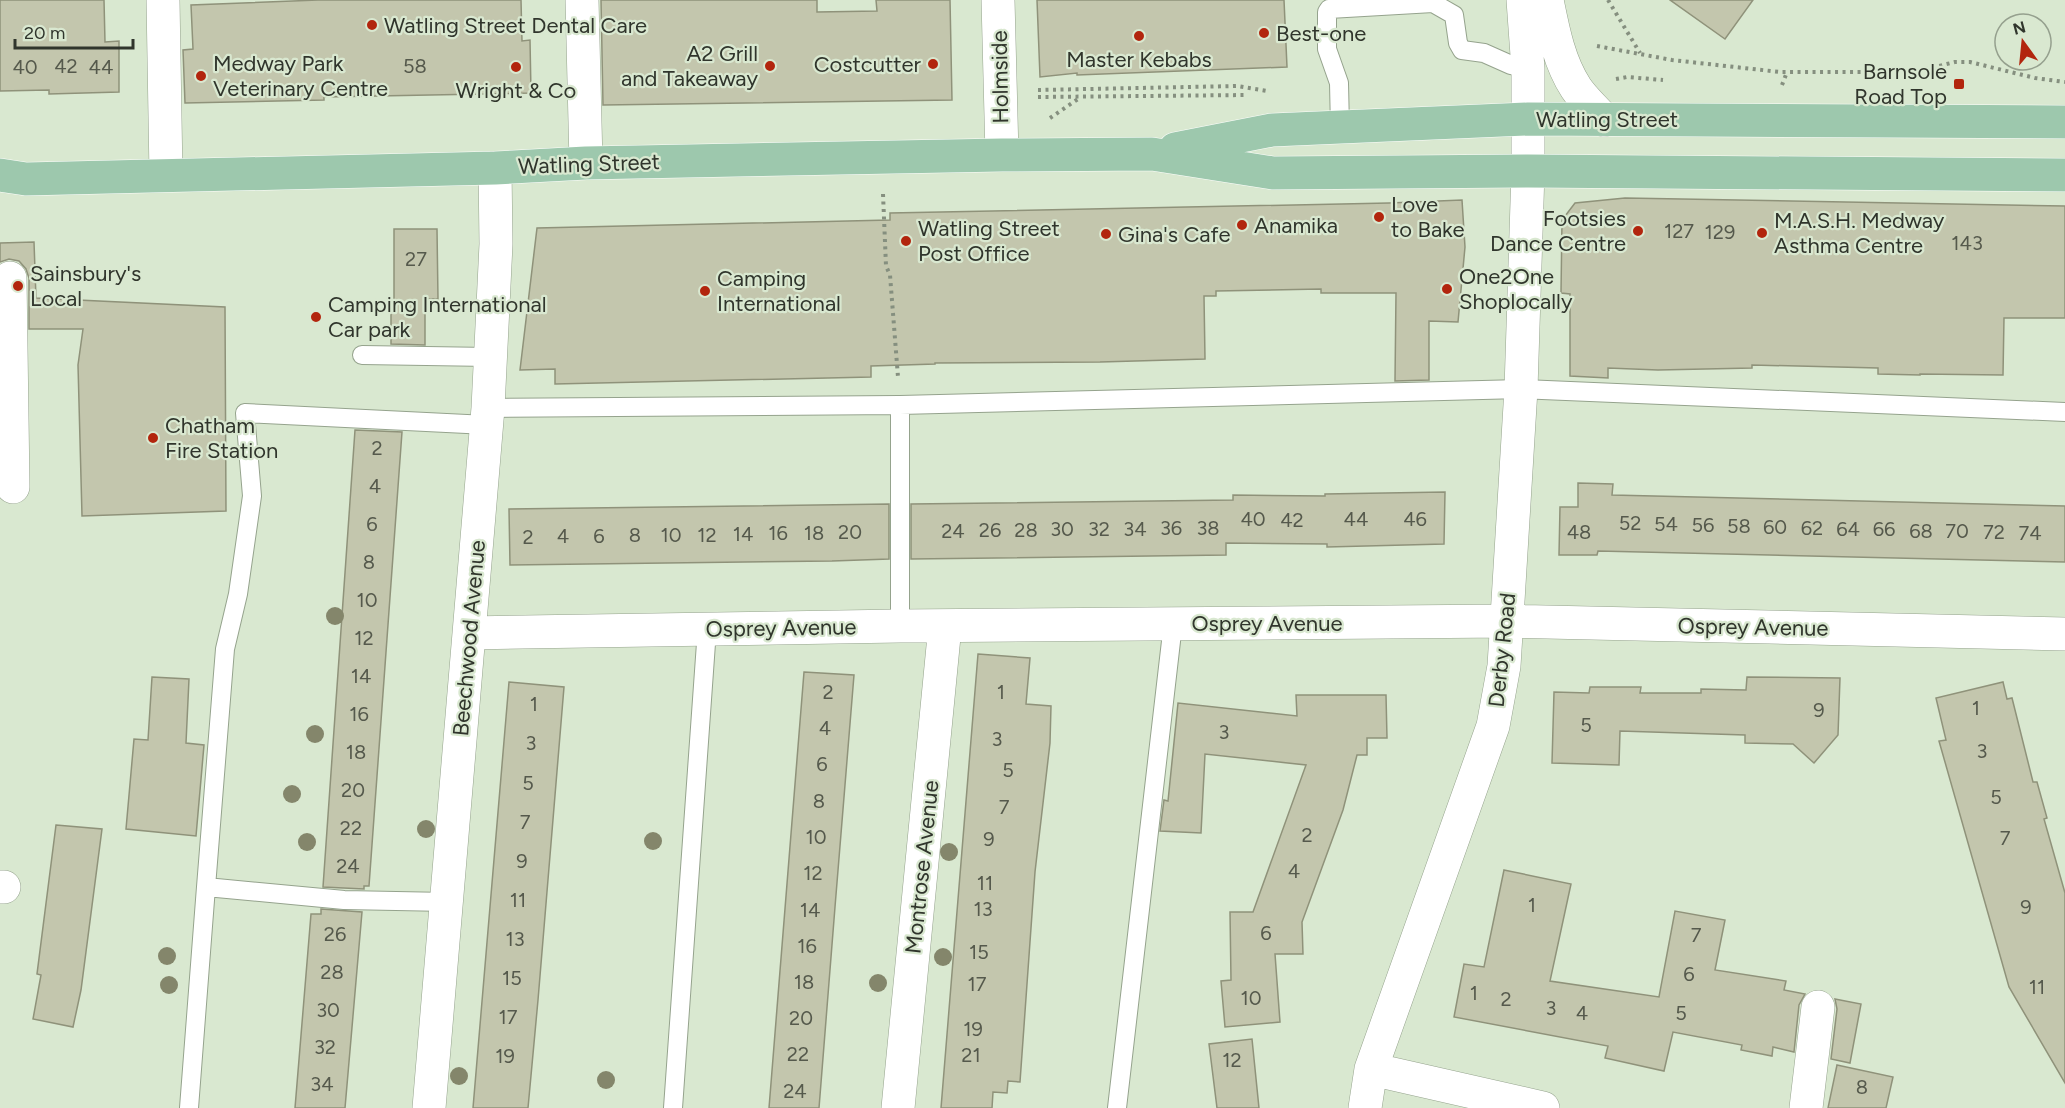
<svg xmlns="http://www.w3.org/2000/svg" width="2065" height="1108" viewBox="0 0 2065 1108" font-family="Figtree,sans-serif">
	<rect width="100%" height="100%" fill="#d9e8d0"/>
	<path fill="#c3c6ad" stroke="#8f927a" stroke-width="1.5" d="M0 0H104L105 42 119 41V92L49 94V90L0 91Z
		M318 0H521L522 41 530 40 531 93 324 97V100L185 103 183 50 193 49 191 5Z
		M601 0H817V12L877 11 876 0H950L952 100 603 105Z
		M1037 0H1284L1287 67 1077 75V73L1040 77Z
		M1670 0H1753L1725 39Z
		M1625 198 2065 206V318H2004L2003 375 1920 374V375L1878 374V368L1752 365V368L1658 370 1608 368V378L1570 376V294L1561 293 1562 220 1575 203Z
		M1462 200 1465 247 1458 322 1429 321V380L1395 381 1396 293H1321V289L1216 291V296H1204L1205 359 1100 362 935 363V364L871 366V377L555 384V369L520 370 537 228 890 220V213L1389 203Z
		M394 229H437L438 299H425V345L391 344V311H394Z
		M34 242 36 298 225 307 226 511 82 516 78 365 83 329H29V278L26 269 19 261 9 259 0 262V243Z
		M355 430 402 432 369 886H364V889L323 887Z
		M1578 483 1613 484 1612 495 2065 506V562L1598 551 1597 555H1559L1560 507H1578Z
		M1445 492 1444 544 1327 547V544L1226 543V555L911 559V504L1233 500V495L1325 496V494Z
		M889 504V559L832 561 510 565 509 509Z
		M978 654 1030 658 1026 704 1051 706 1050 743 1035 872 1020 1082 1008 1081 1007 1093 993 1092 992 1108H941Z
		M804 672 854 675 835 907 819 1108H769Z
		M152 677 189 679 186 743 204 745 196 836 126 829 134 739 148 740Z
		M1747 677 1840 678 1838 735 1814 763 1793 744 1745 743V735L1620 731 1619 765 1552 763 1554 692 1589 693 1590 687H1641L1640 693H1701V689L1746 690Z
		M509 682 564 687 538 1000 528 1108H473Z
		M2003 682 2007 699 2012 698 2033 782H2037L2047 818 2044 819 2065 893V1083L2009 987 1939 741 1946 740 1936 698Z
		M1296 695H1386L1387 738H1367V755H1357L1343 810 1302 922 1303 954H1275L1280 1022 1225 1027 1221 981 1231 980 1230 912H1253L1306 765 1205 754 1201 833 1160 831 1164 800 1168 801 1178 703 1297 716Z
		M56 825 102 829 81 990 73 1027 33 1019 41 975 37 974Z
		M1504 870 1571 884 1550 981 1659 997 1675 911 1725 920 1715 970 1786 981 1784 990 1805 994 1799 1005 1794 1052 1773 1047 1772 1056 1741 1050 1742 1045 1673 1032 1664 1071 1605 1058 1608 1046 1454 1017 1464 964 1484 967Z
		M321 909 362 912 345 1108H295L311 914H321Z
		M1835 999 1861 1004 1850 1063 1831 1059 1837 1009Z
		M1252 1039 1259 1108H1217L1209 1044Z
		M1837 1065 1893 1077 1886 1108H1828Z"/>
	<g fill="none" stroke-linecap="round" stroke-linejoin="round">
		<defs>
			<path id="service" d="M1340 128 1339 83 1327 49V12L1329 9 1433 3 1454 15 1458 43 1462 50 1484 53 1511 65 1528 69
				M362 355 490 357
				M488 408 900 405 1521 389 2065 412
				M900 626V405
				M448 902 344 900 206 887 225 649 238 594 252 496 245 413 487 425
				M189 1108 206 887
				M673 1108 707 629
				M1117 1108 1173 624"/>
			<path id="minor" d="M163 0 166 175
				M582 0 586 163
				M998 0 1002 155
				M10 278 13 487
				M469 633 900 626 1507 621 2065 634
				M0 887H4
				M1371 1069 1543 1108
				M429 1108 488 408 496 244 495 168
				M898 1108 945 626
				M1365 1108 1371 1069 1493 726 1504 666 1521 389 1528 171
				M1806 1108 1818 1007"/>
			<path id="tertiary" d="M1523 0 1528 69V171
				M1547 0C1553 30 1559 62 1576 88 1584 100 1595 109 1604 120"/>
			<path id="primary" d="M1175 149 1272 130 1528 119 2065 122
				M0 175 26 179 495 168 586 163 1002 155 1152 154 1273 173 1528 171 2065 175"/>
		</defs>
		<use href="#service" stroke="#95a38d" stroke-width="20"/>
		<use href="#minor" stroke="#95a38d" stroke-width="34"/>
		<use href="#tertiary" stroke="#95a38d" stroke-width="34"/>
		<use href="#primary" stroke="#fff" stroke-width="34"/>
		<path stroke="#858f7f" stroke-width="4" stroke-dasharray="3 4.5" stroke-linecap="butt" d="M1608 0 1640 53
			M1597 46 1672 60 1780 72H1914L1955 62H1970L2035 78 2065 82
			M1616 79 1627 77 1663 80
			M1782 85 1787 72
			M1038 90 1237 86 1267 91
			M1038 97 1247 95
			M1050 118 1081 97
			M883 194 886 266 890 275 898 377"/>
		<use href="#service" stroke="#fff" stroke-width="18"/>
		<use href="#minor" stroke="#fff" stroke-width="33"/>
		<use href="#tertiary" stroke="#fff" stroke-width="33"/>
		<use href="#primary" stroke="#9dc8ad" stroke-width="33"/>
	</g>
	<g fill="#84866b">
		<circle cx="335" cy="616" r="9"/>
		<circle cx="315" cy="734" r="9"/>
		<circle cx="292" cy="794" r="9"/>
		<circle cx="426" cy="829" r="9"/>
		<circle cx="653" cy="841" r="9"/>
		<circle cx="307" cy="842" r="9"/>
		<circle cx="949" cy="852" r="9"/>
		<circle cx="167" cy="956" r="9"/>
		<circle cx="943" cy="957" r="9"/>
		<circle cx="878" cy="983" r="9"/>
		<circle cx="169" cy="985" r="9"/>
		<circle cx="459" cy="1076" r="9"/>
		<circle cx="606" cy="1080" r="9"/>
	</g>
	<g fill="#b2250d" stroke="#d9e8d0" stroke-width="2">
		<circle cx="372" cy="25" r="6"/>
		<circle cx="1264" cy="33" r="6"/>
		<circle cx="1139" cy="36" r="6"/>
		<circle cx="933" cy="64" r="6"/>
		<circle cx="770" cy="66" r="6"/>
		<circle cx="516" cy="67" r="6"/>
		<circle cx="201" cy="76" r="6"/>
		<rect x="1953" y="78" width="12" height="12" rx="3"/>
		<circle cx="1379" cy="217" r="6"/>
		<circle cx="1242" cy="225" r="6"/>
		<circle cx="1638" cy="231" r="6"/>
		<circle cx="1762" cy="233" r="6"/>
		<circle cx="1106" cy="234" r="6"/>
		<circle cx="906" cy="241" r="6"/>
		<circle cx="18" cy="286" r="6"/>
		<circle cx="1447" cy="289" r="6"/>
		<circle cx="705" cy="291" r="6"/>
		<circle cx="316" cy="317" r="6"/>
		<circle cx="153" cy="438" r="6"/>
	</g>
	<g text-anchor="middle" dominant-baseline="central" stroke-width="4.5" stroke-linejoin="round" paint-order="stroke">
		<g font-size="20" fill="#55594c">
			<text x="66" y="66">42</text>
			<text x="415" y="66">58</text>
			<text x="25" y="67">40</text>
			<text x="101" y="67">44</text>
			<text x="1679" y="231">127</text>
			<text x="1720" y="232">129</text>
			<text x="1967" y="243">143</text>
			<text x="416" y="259">27</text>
			<text x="377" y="448">2</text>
			<text x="375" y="486">4</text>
			<text x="1253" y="519">40</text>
			<text x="1356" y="519">44</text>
			<text x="1415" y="519">46</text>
			<text x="1292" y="520">42</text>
			<text x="1630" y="523">52</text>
			<text x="372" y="524">6</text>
			<text x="1666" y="524">54</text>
			<text x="1703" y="525">56</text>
			<text x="1739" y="526">58</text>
			<text x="1775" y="527">60</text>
			<text x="1171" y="528">36</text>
			<text x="1208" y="528">38</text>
			<text x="1812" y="528">62</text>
			<text x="1062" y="529">30</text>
			<text x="1099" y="529">32</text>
			<text x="1135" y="529">34</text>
			<text x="1848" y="529">64</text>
			<text x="1884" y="529">66</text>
			<text x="990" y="530">26</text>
			<text x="1026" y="530">28</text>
			<text x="953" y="531">24</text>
			<text x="1921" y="531">68</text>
			<text x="1957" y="531">70</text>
			<text x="850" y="532">20</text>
			<text x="1579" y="532">48</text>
			<text x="1994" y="532">72</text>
			<text x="778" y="533">16</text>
			<text x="814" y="533">18</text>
			<text x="2030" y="533">74</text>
			<text x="743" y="534">14</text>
			<text x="635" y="535">8</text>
			<text x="671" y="535">10</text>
			<text x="707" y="535">12</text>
			<text x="563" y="536">4</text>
			<text x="599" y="536">6</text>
			<text x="528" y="537">2</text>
			<text x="369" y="562">8</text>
			<text x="367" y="600">10</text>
			<text x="364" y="638">12</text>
			<text x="361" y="676">14</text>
			<text x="828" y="692">2</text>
			<text x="1001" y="692">1</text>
			<text x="534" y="704">1</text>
			<text x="1976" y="708">1</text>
			<text x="1819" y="710">9</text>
			<text x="359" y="714">16</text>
			<text x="1586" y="725">5</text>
			<text x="825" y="728">4</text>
			<text x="1224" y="732">3</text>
			<text x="997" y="739">3</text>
			<text x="531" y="743">3</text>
			<text x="1982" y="751">3</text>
			<text x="356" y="752">18</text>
			<text x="822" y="764">6</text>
			<text x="1008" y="770">5</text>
			<text x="528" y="783">5</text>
			<text x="353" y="790">20</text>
			<text x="1996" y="797">5</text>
			<text x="819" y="801">8</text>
			<text x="1004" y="807">7</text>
			<text x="525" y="822">7</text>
			<text x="351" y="828">22</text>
			<text x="1307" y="835">2</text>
			<text x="816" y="837">10</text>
			<text x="2005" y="838">7</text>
			<text x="989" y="839">9</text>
			<text x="522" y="861">9</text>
			<text x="348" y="866">24</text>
			<text x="1294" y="871">4</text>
			<text x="813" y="873">12</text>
			<text x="985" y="883">11</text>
			<text x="518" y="900">11</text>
			<text x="1532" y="905">1</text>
			<text x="2026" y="907">9</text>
			<text x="983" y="909">13</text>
			<text x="810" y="910">14</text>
			<text x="1266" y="933">6</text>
			<text x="335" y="934">26</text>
			<text x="1696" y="935">7</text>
			<text x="515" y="939">13</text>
			<text x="807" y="946">16</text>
			<text x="979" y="952">15</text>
			<text x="332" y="972">28</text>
			<text x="1689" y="974">6</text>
			<text x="512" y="978">15</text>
			<text x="804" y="982">18</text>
			<text x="977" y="984">17</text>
			<text x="2037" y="987">11</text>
			<text x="1474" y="993">1</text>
			<text x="1251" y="998">10</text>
			<text x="1506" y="999">2</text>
			<text x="1551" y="1008">3</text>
			<text x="328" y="1010">30</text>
			<text x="1582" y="1013">4</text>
			<text x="1681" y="1013">5</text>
			<text x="508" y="1017">17</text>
			<text x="801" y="1018">20</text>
			<text x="973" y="1029">19</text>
			<text x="325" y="1047">32</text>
			<text x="798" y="1054">22</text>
			<text x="971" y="1055">21</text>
			<text x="505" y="1056">19</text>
			<text x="1232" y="1060">12</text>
			<text x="322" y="1084">34</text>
			<text x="1862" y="1087">8</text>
			<text x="795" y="1091">24</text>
		</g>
		<g font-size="22" fill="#30352c" stroke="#d9e8d0" text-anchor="start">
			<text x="384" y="25">Watling Street Dental Care</text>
			<text x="1276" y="33">Best-one</text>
			<text x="758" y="53" text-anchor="end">A2 Grill<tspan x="758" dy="25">and Takeaway</tspan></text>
			<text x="1139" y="59" text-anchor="middle">Master Kebabs</text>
			<text x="213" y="63">Medway Park<tspan x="213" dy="25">Veterinary Centre</tspan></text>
			<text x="921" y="64" text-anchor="end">Costcutter</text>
			<text x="1947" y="71" text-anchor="end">Barnsole<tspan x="1947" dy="25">Road Top</tspan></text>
			<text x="516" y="90" text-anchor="middle">Wright &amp; Co</text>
			<text x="1391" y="204">Love<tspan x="1391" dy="25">to Bake</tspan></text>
			<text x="1626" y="218" text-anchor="end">Footsies<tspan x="1626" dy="25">Dance Centre</tspan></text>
			<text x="1774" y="220">M.A.S.H. Medway<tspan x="1774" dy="25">Asthma Centre</tspan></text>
			<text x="1254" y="225">Anamika</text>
			<text x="918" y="228">Watling Street<tspan x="918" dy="25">Post Office</tspan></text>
			<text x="1118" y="234">Gina's Cafe</text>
			<text x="30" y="273">Sainsbury's<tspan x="30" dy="25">Local</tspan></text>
			<text x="1459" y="276">One2One<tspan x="1459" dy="25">Shoplocally</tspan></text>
			<text x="717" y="278">Camping<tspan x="717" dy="25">International</tspan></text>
			<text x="328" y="304">Camping International<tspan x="328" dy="25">Car park</tspan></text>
			<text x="165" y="425">Chatham<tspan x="165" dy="25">Fire Station</tspan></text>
		</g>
		<g font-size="22" fill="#30352c" stroke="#d9e8d0">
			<text transform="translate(1000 77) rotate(-91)">Holmside</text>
			<text x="1607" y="119">Watling Street</text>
			<text transform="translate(589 164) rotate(-2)">Watling Street</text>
			<text x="1267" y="623">Osprey Avenue</text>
			<text transform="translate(1753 627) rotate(1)">Osprey Avenue</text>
			<text transform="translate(781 628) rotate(-1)">Osprey Avenue</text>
			<text transform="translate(469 638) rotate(-85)">Beechwood Avenue</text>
			<text transform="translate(1502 650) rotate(-84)">Derby Road</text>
			<text transform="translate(922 867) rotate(-84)">Montrose Avenue</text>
		</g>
	</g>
	<g transform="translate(2023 42) rotate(345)"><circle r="28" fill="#d9e8d0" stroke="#95a08e" stroke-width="1.5"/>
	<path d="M0-4.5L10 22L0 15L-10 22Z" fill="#b2250d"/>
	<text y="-9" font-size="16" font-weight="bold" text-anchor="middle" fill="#30352c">N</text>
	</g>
	<path d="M15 39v9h118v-9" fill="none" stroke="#30352c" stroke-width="3"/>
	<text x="24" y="39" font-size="18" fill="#30352c" stroke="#d9e8d0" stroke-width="4.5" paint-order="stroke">20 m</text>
</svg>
